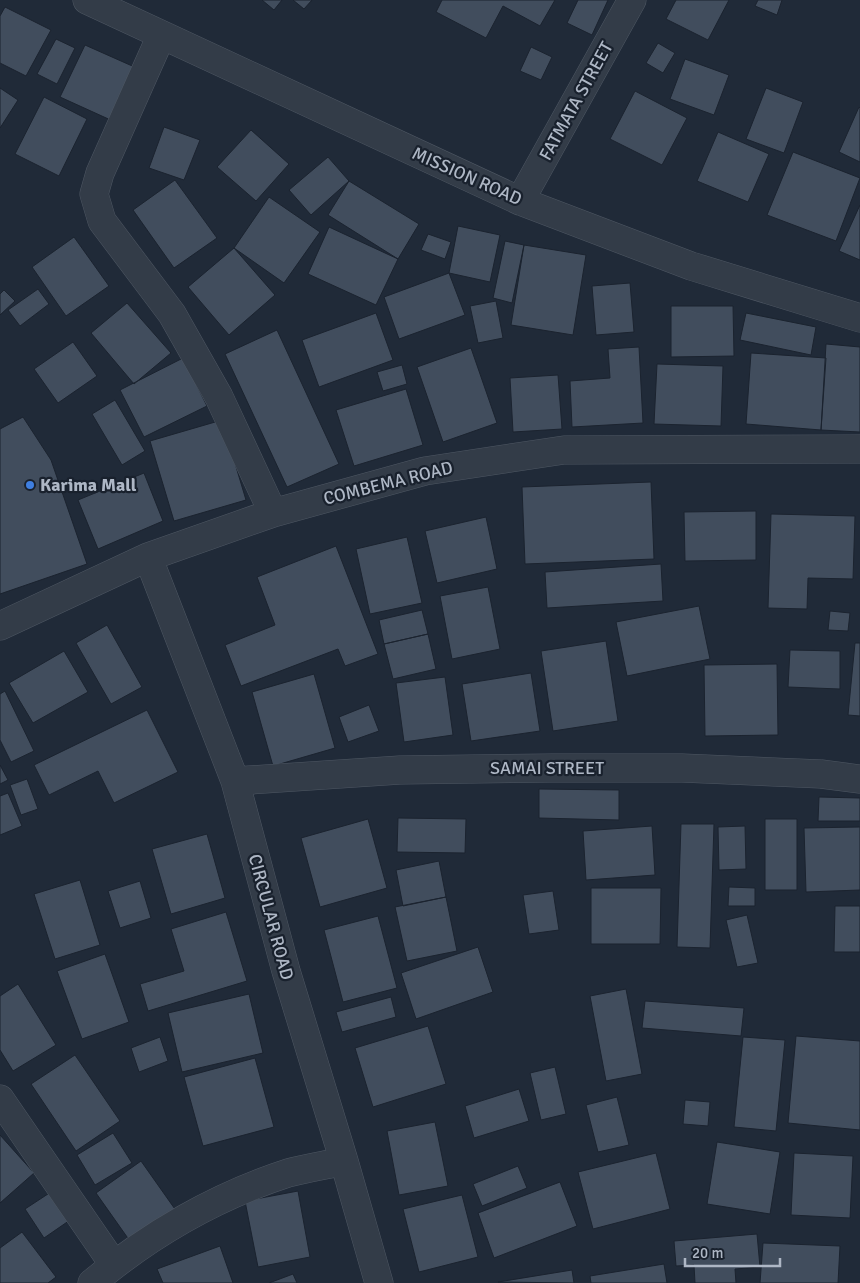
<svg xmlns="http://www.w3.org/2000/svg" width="860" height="1283" viewBox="0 0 860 1283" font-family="Signika,sans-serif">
	<rect width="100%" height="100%" fill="#202a38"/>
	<path fill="#414d5d" stroke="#1b232f" d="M262 0H282L274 10Z
		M293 0H312L304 9Z
		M442 0H555L540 26 503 6 486 38 436 12Z
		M578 0H608L592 35 567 23Z
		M676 0H729L708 40 666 19Z
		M758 0H782L777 15 755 6Z
		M5 7 51 30 26 76 0 63V16Z
		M56 39 75 48 57 84 37 74Z
		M658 43 675 53 663 73 646 63Z
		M85 45 139 69 115 122 60 97Z
		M531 47 552 57 541 80 520 71Z
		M685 59 729 75 714 115 670 99Z
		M0 88 18 100 0 128Z
		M766 88 803 102 784 153 746 139Z
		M635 91 687 118 662 165 610 139Z
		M44 97 87 119 59 176 15 154Z
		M859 107 860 108V162L839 152Z
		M164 127 200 140 184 180 149 168Z
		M251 130 289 164 256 201 217 167Z
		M718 132 769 154 748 202 697 181Z
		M793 152 860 178 836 241 767 215Z
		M328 157 349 181 311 215 289 190Z
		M175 180 217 238 174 268 133 210Z
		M349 181 419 224 398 259 328 215Z
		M269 197 320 232 284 283 234 248Z
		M860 205V260L839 251Z
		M458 226 500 235 490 282 449 273Z
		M329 227 398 259 376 305 308 274Z
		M428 234 451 242 445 259 421 250Z
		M74 237 109 286 66 316 32 267Z
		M505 241 524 245 512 303 493 298Z
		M524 245 586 255 573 335 511 325Z
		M234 248 275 295 229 335 188 287Z
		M449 273 465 315 399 339 384 297Z
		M630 283 634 332 596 335 592 286Z
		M38 289 49 304 20 326 8 310Z
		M4 290 15 301 0 315V294Z
		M496 301 503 338 478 343 470 306Z
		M127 303 171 353 134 384 91 333Z
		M671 306H733L734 356 671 357Z
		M376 313 393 360 319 387 302 340Z
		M746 313 816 327 811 355 740 340Z
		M277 330 339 464 287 487 225 354Z
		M73 342 97 376 58 403 34 369Z
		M826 344 860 347V432L821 430Z
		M639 347 643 423 572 427 570 381 610 378 608 349Z
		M471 348 497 423 443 442 417 367Z
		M751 353 826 358 821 430 746 424Z
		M183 358 207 406 144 437 120 390Z
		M657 364 723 366 721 426 654 424Z
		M402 365 407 384 383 391 377 372Z
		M558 375 562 429 513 432 510 378Z
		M406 389 423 445 354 466 336 410Z
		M115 400 145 451 122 465 92 414Z
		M23 417 51 460 87 564 0 594V429Z
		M222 420 246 500 174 521 150 441Z
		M144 473 163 521 98 549 78 500Z
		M651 482 654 559 525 564 522 487Z
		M756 511V560L685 561 684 512Z
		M771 514 855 516 853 579 808 578 807 609 768 608Z
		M486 517 497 569 437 583 425 531Z
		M407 537 422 603 370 614 356 549Z
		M336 546 378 654 345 666 338 649 241 686 225 645 275 625 257 577Z
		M661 564 663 601 547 608 545 572Z
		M488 587 500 649 452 659 440 596Z
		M699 606 710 659 627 676 616 622Z
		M422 610 428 634 384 644 379 620Z
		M830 611 850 613 848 631 828 630Z
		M107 625 142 687 111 704 76 643Z
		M428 634 436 669 393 679 384 644Z
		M606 641 618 721 553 731 541 651Z
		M855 643H860V716L848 715Z
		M790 650 840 651V689L788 687Z
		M64 651 88 692 33 723 9 683Z
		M777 664 778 735 705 736 704 665Z
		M531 673 540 731 471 741 462 684Z
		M314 674 335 748 273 766 252 692Z
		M445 677 453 735 404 742 396 683Z
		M5 691 34 751 11 762 0 740V694Z
		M369 705 379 731 348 742 339 717Z
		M147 710 178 772 114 803 98 771 49 795 34 765Z
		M0 765 8 780 0 784Z
		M27 779 38 809 21 815 10 785Z
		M539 789 619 790V820L539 818Z
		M8 793 22 826 0 835V796Z
		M819 797 860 798V821H818Z
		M398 818 466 819 465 853 397 852Z
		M368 819 387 888 320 907 301 838Z
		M765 819H797V890H765Z
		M681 824H714L710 948 677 947Z
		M652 826 655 875 586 880 583 831Z
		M745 826 746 869 719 870 718 827Z
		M860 827V890L806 892 804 828Z
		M207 834 225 898 171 914 152 849Z
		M439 861 446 897 403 906 396 870Z
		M80 880 100 945 55 959 34 894Z
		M140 881 151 918 120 928 108 891Z
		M729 887 755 888V906H728Z
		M591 888H661L660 944H591Z
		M553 891 559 930 529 934 523 895Z
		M446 897 457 951 407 961 395 907Z
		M835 906H860V952H834Z
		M226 912 247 981 148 1011 140 984 184 971 171 929Z
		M747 915 758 963 737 967 726 920Z
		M378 916 397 988 343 1002 324 930Z
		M478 947 493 992 416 1019 401 973Z
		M105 954 129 1022 82 1039 57 971Z
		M18 984 56 1045 13 1071 0 1050V996Z
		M626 989 642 1074 606 1081 590 996Z
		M249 994 263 1053 182 1072 168 1013Z
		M391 997 396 1017 342 1032 336 1012Z
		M645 1001 744 1008 741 1036 642 1028Z
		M428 1026 446 1084 373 1107 355 1048Z
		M796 1036 860 1041V1130L788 1123Z
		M160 1037 168 1061 139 1072 131 1048Z
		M743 1037 785 1040 776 1131 734 1127Z
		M75 1055 120 1121 76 1151 31 1084Z
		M255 1058 274 1127 203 1146 184 1077Z
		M555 1067 566 1114 541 1120 530 1073Z
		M519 1089 529 1121 474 1138 465 1106Z
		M617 1097 629 1145 598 1152 586 1105Z
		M685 1100 710 1102 708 1126 683 1124Z
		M435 1122 448 1186 399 1195 387 1131Z
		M113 1133 132 1163 95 1185 77 1155Z
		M0 1135 34 1173 0 1203Z
		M717 1142 780 1152 770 1214 707 1204Z
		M656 1153 670 1209 593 1229 578 1172Z
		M794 1153 853 1156 850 1218 791 1215Z
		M141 1161 177 1212 132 1244 96 1193Z
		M518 1166 527 1188 482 1206 473 1184Z
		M560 1182 577 1226 494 1258 478 1213Z
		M54 1190 73 1218 44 1238 25 1209Z
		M298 1191 310 1257 258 1267 245 1201Z
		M462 1195 478 1257 419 1272 403 1209Z
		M22 1232 56 1277 48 1283H0V1248Z
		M757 1234 760 1267 735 1269 736 1283H695L694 1265 676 1266 674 1241Z
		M763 1243 840 1246 838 1283H760Z
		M220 1246 233 1283H163L157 1269Z
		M664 1264 667 1283H591L590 1276Z
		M572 1270 574 1283 498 1282Z
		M293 1274 297 1283H269Z"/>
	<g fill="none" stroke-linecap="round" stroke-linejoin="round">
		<defs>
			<path id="minor" d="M87 0 520 201 691 266 860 318
				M161 36 100 173 94 194 102 221 172 314 219 397 273 513
				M520 201 632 0
				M148 557 235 781 286 971 344 1161 379 1283
				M0 626 148 557 273 513 425 471 564 450 860 449
				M235 781 400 770 552 768H682L821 774 860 779
				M0 1099 114 1265
				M92 1283C149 1235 217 1196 288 1173 306 1168 326 1165 344 1161"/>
		</defs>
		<use href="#minor" stroke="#4e5763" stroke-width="29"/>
		<use href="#minor" stroke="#333c48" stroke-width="28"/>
	</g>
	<circle fill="#3f7fe0" stroke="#19212d" stroke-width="2" cx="30" cy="485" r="5"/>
	<g text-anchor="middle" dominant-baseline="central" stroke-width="4.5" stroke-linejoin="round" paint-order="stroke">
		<g font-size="18" fill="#aeb7c5" stroke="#19212d">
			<text transform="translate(576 101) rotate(-61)">FATMATA STREET</text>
			<text transform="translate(467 176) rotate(24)">MISSION ROAD</text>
			<text transform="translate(388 483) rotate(-14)">COMBEMA ROAD</text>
			<text x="547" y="768">SAMAI STREET</text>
			<text transform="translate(271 917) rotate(75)">CIRCULAR ROAD</text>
		</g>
		<g font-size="18" font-weight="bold" fill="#aeb7c5" stroke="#19212d" text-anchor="start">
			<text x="40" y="485">Karima Mall</text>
		</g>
	</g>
	<path d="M685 1258v8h95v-8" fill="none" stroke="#aeb7c5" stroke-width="2.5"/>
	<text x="692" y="1258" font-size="15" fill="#aeb7c5" stroke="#19212d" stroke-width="4" paint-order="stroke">20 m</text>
</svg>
